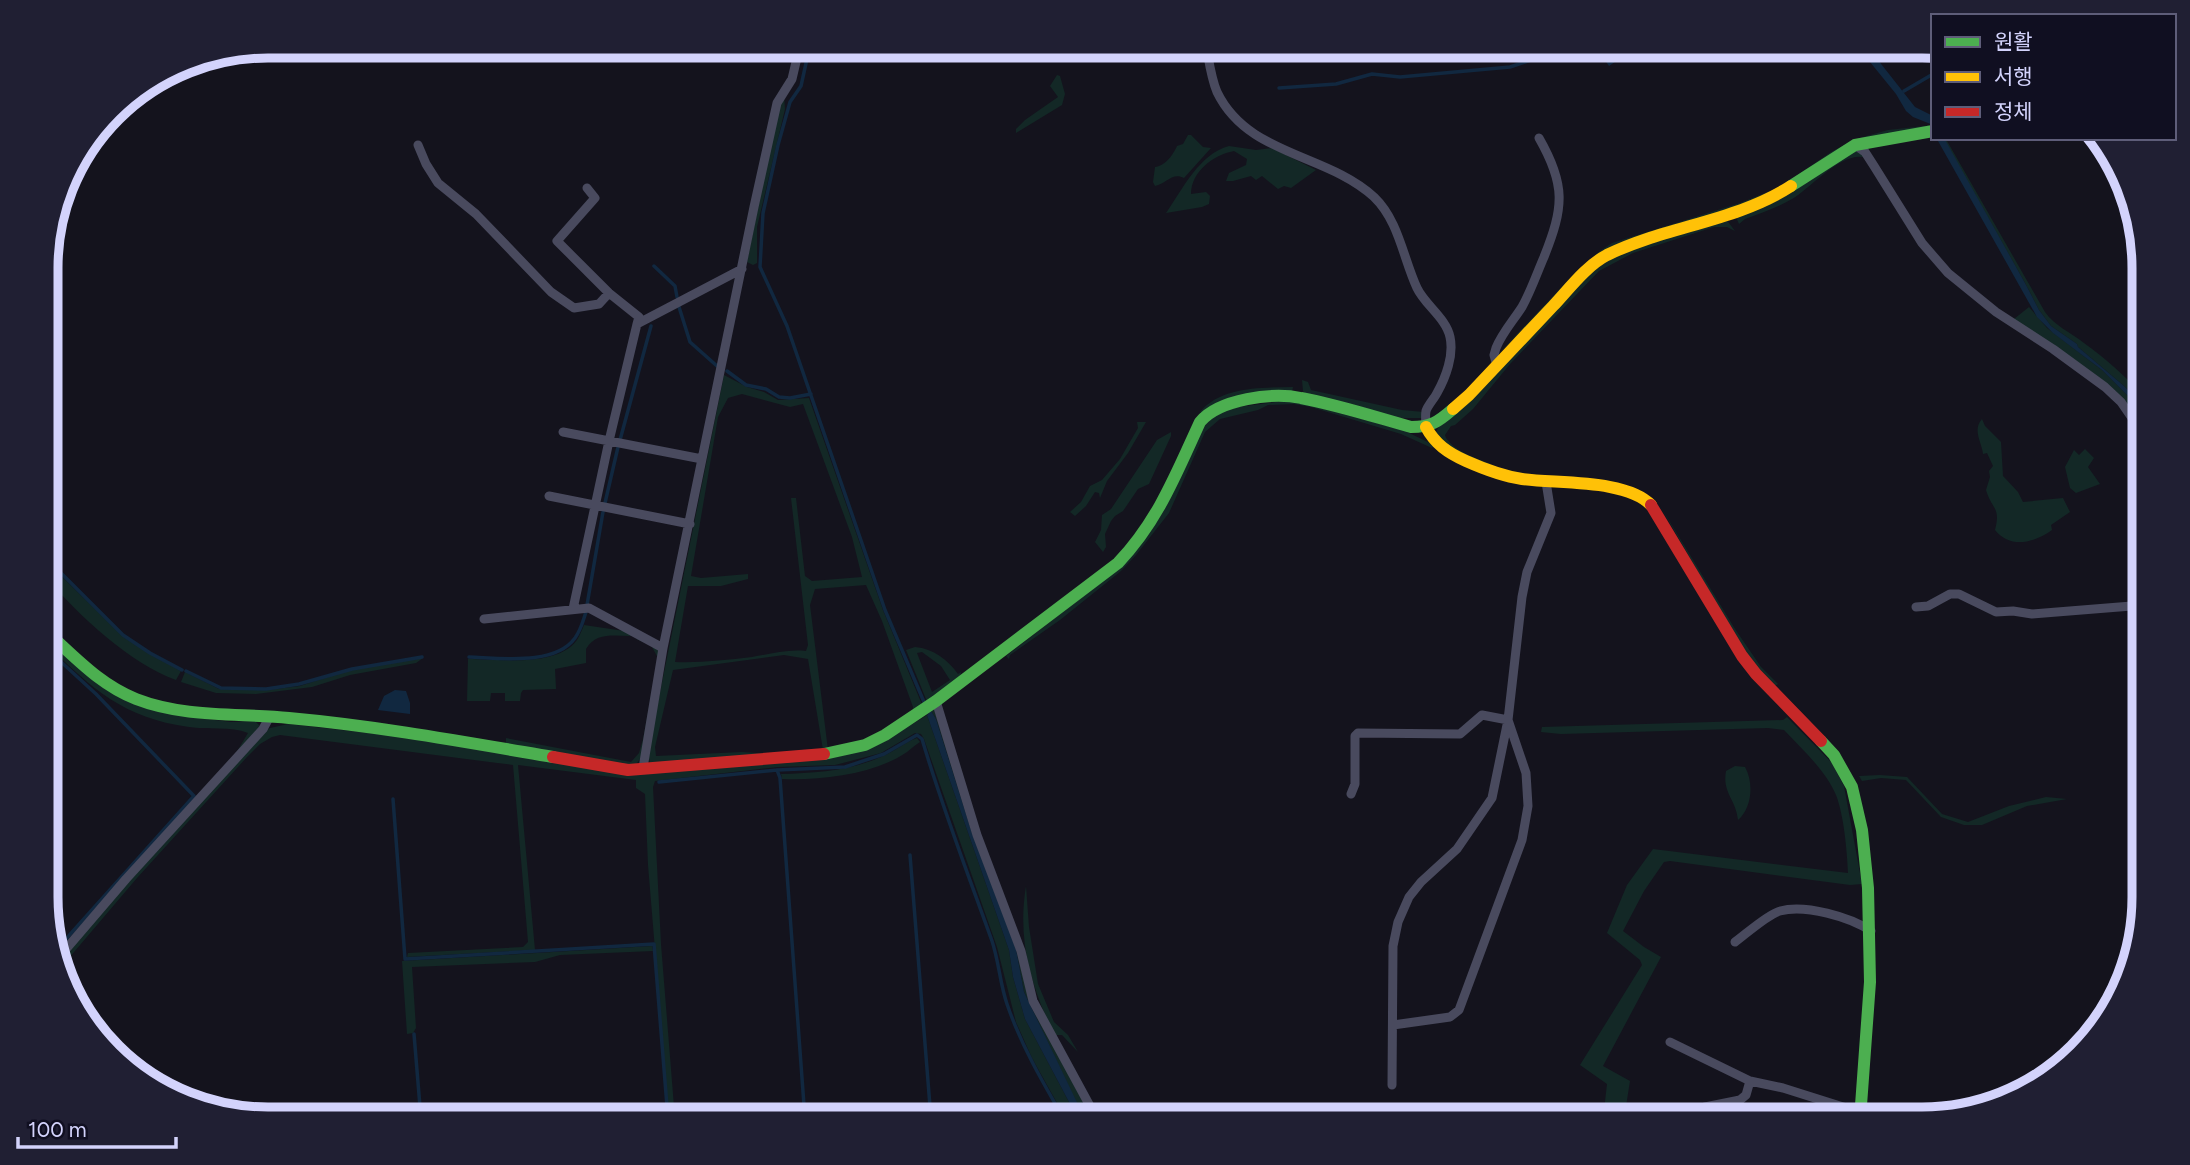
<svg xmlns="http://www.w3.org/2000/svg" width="2190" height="1165" viewBox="0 0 2190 1165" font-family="Figtree,'Noto Sans KR',sans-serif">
	<rect width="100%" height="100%" fill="#14131d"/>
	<path fill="#132826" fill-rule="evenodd" d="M1057 75 1060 76 1065 94 1062 105 1016 133V129L1025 120 1058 97 1050 86Z
		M784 95 785 109 757 227V263L753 265 747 262 779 104Z
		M1933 125 1893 133 1743 204 1610 247 1599 254 1498 354 1575 273 1600 251 1612 243 1740 203 1780 187 1831 152 1856 139 1888 130Z
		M1188 135H1191L1203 147 1211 148 1184 178C1172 172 1166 184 1155 186L1153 182 1155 167C1166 166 1174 153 1177 146L1183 144Z
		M1957 138 1948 139 1947 141 2045 312C2055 326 2070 332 2084 343 2105 358 2125 376 2143 395V405L2124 386 2078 347 2077 344 2051 326 2039 310 2025 283 1944 140V139Z
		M1229 146 1256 150 1272 148 1316 170 1291 188 1284 186 1278 189 1262 176 1256 180 1251 176 1233 181H1226L1229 173 1246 165 1247 159 1234 151C1213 155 1191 172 1191 194L1206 192 1210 196 1209 204 1202 207 1166 213C1183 189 1199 154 1229 146Z
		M1858 150 1867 158C1843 149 1811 188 1792 199 1777 208 1761 213 1745 219L1739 224 1735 215 1796 190 1835 161Z
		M1726 219 1735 231 1727 227H1714L1633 253 1599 271 1510 364 1473 409 1455 425 1451 426 1445 435 1446 438C1456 452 1475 458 1491 464L1483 466 1441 444 1436 432 1439 426 1587 275 1621 252Z
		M2029 307 2047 328 2102 370 2143 411V427L2121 397 2014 319Z
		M724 375 747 387 764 392 778 400 809 398 883 610 923 707 913 713V707L882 621 866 585 815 589 810 605 828 750H823L808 659 784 655 673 670 655 747 656 756 742 752 771 754 650 763 648 754 650 742ZM742 394 790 407 803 404 852 537 862 577 812 581 805 576 796 498H791L808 645 806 651C787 649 771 654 752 657 726 660 700 663 675 662L688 586H721L748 579V574L701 578 691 576 718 417 728 398Z
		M1302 380 1308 382 1311 390 1402 410 1424 412V418H1398L1306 394 1303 391Z
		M1293 387 1292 392 1204 413 1200 412C1222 386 1261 388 1293 387Z
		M1290 400 1403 430 1434 445 1432 448 1401 434 1311 407 1294 404 1268 405 1258 410 1220 419 1205 432 1169 513 1136 555 1121 571 1060 620 1010 655 1009 659 1006 656 1117 570 1204 422 1223 409Z
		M1982 419 1985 426 2001 442 2003 476 2018 492 2023 502 2063 498 2070 512 2051 525 2052 530C2034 543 2010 549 1995 530 2001 507 1992 510 1986 490L1990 477 1989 471 1993 466 1987 453 1983 454C1982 443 1972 430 1982 419Z
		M1137 422H1146L1128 453 1107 481 1100 498 1099 493 1095 492 1086 506 1075 516 1070 512 1081 502 1090 486 1102 480 1120 459 1138 428Z
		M1171 432V436L1149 484 1138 489 1123 511 1115 516 1111 521 1105 534 1106 547 1103 552 1095 542 1101 530 1102 515 1111 509 1157 440Z
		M2085 449 2094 458 2088 467 2100 484 2076 493 2070 488 2065 467 2074 450 2079 455Z
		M1659 504 1735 629 1761 667 1778 684 1773 687 1742 648Z
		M47 515 55 531 53 553 58 573 125 638 181 671 176 680C129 663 80 616 47 579Z
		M584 625 631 632V636C614 636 596 632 586 649V663L555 669 556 689 523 690 521 693 520 701H505V693H491L490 701H467L468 659C498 659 557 668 577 640 580 635 582 630 584 625Z
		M47 638 97 683 183 716 231 722 255 721 260 726 254 734 59 954 58 952 236 753 248 733C231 726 207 730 189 727 123 718 93 689 47 645Z
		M640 638 660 650C655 677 651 738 640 759 637 764 636 764 632 766L506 746V738L631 762 639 753 643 739 658 658 651 645 636 639Z
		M915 647C934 649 947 659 958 674L961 672 960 679 928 704 906 650ZM922 652 941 666 950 680 932 692 917 653Z
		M423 658 416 663 350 675 312 687 256 694 216 693 181 682 185 672 219 689 267 690 300 686 352 669Z
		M934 709 1017 945 1034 1010 1092 1119H1085L1080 1110 1024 992 1016 949 972 833 936 719 931 711Z
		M927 715 1009 950 1013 977 1025 1019 1078 1119H1066L1032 1058 1016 1022 997 947 924 739 921 734 915 733 881 753 835 765 778 767 655 781 653 787 661 944 675 1119H669L648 865 645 794 636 788V780L518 765 535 950 407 957 408 953 523 947 528 942 513 765 280 735 272 737 260 744 247 757 137 878 63 965 61 959 127 882 264 732 270 728 288 724 395 736 628 772 837 757C871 749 898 733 927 715Z
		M1787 717 1832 763 1844 786 1862 884 1850 885 1670 861 1664 862 1644 891 1623 931 1644 947 1661 957 1603 1066 1630 1081 1624 1119H1603L1607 1084 1580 1065 1642 965 1640 960 1607 933 1627 885 1653 849 1848 873C1847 851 1844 816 1836 795 1826 771 1802 749 1784 730L1768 728 1561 734 1541 732 1542 727 1783 720Z
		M917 738 920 742C915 745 911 749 907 752 876 774 819 781 782 779L781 774C817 773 850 771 883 756 895 751 905 742 917 738Z
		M1735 766 1745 767C1754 783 1752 808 1738 820 1736 799 1722 793 1726 771Z
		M1880 775 1907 777 1942 814 1968 822 2009 806 2046 797 2067 799 2027 806 1982 825H1964L1941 817 1906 780 1881 778 1862 781 1859 776Z
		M1026 886 1029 927 1038 984 1054 1022 1068 1035 1078 1052 1062 1035H1054C1031 985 1017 941 1026 886Z
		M652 946 653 951 560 955 535 962 412 967 416 1028 413 1033 407 1034 402 961Z"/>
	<path fill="#112840" d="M1605 46V45L1638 46 1609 66 1598 50Z
		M1857 46H1867L1915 107 1933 116V125L1913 117 1906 111 1896 94Z
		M1944 138 2025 283 2039 310 2051 326 2077 344 2078 347 2124 386 2143 405V411L2102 370 2053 333 2037 317 1938 141 1932 139Z
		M395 690 406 691 410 703V714L378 710 384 696Z
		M931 711 936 719 972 833 1016 949 1024 992 1085 1119H1078L1025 1019 1013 977 1009 950 927 715Z"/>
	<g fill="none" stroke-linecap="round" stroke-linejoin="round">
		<path stroke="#112840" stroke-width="3.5" d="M810 45 801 86 790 102 778 145 763 213 760 267 787 326 885 610 924 702
			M1279 88 1336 84 1372 74 1400 77 1510 67 1537 58 1557 45
			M1904 91 1933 74
			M654 266 675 286 677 297
			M679 307 690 342 717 366
			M727 371 746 385 766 389 779 397 790 398 811 394
			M620 440 651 326
			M605 503 618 447
			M47 511 57 531 54 553 58 570 123 635 150 653 182 670
			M587 605 603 512
			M47 649 96 694 194 796 57 949
			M469 657C500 658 555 666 575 638 581 630 583 621 586 612
			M186 671 221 688 266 689 299 684 352 669 422 657
			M777 770 780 778 805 1119
			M659 782 777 770 845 767 884 754 917 735 922 739C942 807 968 874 992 941 999 962 1000 984 1007 1004 1021 1045 1042 1081 1064 1119
			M393 799 405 959 654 944 668 1119
			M910 855 931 1119
			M414 1034 421 1119"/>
		<path stroke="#494a5e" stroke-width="9" d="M1206 45C1209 61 1211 78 1217 92 1248 156 1326 153 1374 197 1399 221 1403 258 1417 288 1425 305 1446 318 1450 337 1454 355 1446 377 1437 393 1434 399 1428 405 1426 411 1425 416 1426 423 1426 427
			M418 145 426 164 438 183 476 214 551 292 574 308 599 304 609 293
			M1855 145 1865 152 1874 166 1922 243 1948 273 1996 312 2053 349 2105 387 2121 402 2143 434
			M587 188 595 198 557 241 609 293 639 317 637 324
			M1497 366 1494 355 1496 348C1502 333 1513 321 1522 307 1531 291 1537 273 1544 257 1564 207 1566 185 1539 138
			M563 432 702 459
			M549 496 690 524
			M1916 607 1928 606 1950 594H1959L1996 612 2013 611 2032 614 2144 605
			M573 609 609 441 637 324 742 269
			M484 619 589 608 663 648
			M936 701 977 835 1021 951 1033 1001 1097 1119
			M643 768 663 648 754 207 777 103 792 79 800 45
			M1351 794 1355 784V736L1358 733 1460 734 1482 715 1508 720 1526 773 1528 806 1522 840 1459 1010 1450 1017 1393 1025
			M1735 942C1746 934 1768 914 1780 911 1805 904 1850 917 1871 931
			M60 956 126 879 263 729 270 716
			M1670 1042 1750 1081 1783 1088 1859 1112
			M1392 1085 1393 946 1398 922 1409 897 1421 882 1457 849 1492 798 1508 720 1522 597 1527 572 1551 513 1546 482
			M1677 1119 1705 1107 1740 1100 1746 1095 1750 1081"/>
		<path stroke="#4caf50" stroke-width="12" d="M1791 186 1855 145 1933 131
			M47 632C75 657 100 685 136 699 185 718 238 713 289 718 377 726 465 742 553 757
			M1821 741 1834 755 1852 787 1862 830 1868 888 1870 982 1860 1119
			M824 754 865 745 885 735 936 701 1118 563C1158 521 1176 474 1200 422 1219 399 1273 392 1301 398 1338 405 1375 417 1411 427 1431 427 1438 422 1453 409"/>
		<path stroke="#ffc107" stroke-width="12" d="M1453 409 1469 395C1497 365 1525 336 1553 306 1569 289 1586 266 1607 255 1666 226 1735 222 1791 186
			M1426 427C1435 444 1448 453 1466 461 1484 469 1502 476 1522 479 1557 484 1626 479 1651 505"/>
		<path stroke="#c62828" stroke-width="12" d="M1651 505 1742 656 1756 674 1821 741
			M553 757 628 770 824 754"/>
	</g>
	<path d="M0 0H2190V1165H0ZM268 58H1922A210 210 0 0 1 2132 268V897A210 210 0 0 1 1922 1107H268A210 210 0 0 1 58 897V268A210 210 0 0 1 268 58Z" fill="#201f33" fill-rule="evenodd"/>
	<path fill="none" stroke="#d3d3fc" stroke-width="9" d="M268 58H1922A210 210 0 0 1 2132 268V897A210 210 0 0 1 1922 1107H268A210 210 0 0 1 58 897V268A210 210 0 0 1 268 58Z"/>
	<rect x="1931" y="14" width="245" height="126" fill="#100f21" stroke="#5e5d79" stroke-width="2"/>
	<rect x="1945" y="37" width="35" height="10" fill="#4caf50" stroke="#5e5d79" stroke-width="2"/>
	<text x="1994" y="49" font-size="21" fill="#d3d3fc">원활</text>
	<rect x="1945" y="72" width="35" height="10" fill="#ffc107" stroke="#5e5d79" stroke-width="2"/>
	<text x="1994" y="84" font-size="21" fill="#d3d3fc">서행</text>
	<rect x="1945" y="107" width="35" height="10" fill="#c62828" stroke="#5e5d79" stroke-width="2"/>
	<text x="1994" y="119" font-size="21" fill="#d3d3fc">정체</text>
	<path d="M18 1137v10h158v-10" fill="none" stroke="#d3d3fc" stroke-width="3.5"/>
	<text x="28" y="1137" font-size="21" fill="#d3d3fc" stroke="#100f21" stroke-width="5" paint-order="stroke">100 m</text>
</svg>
